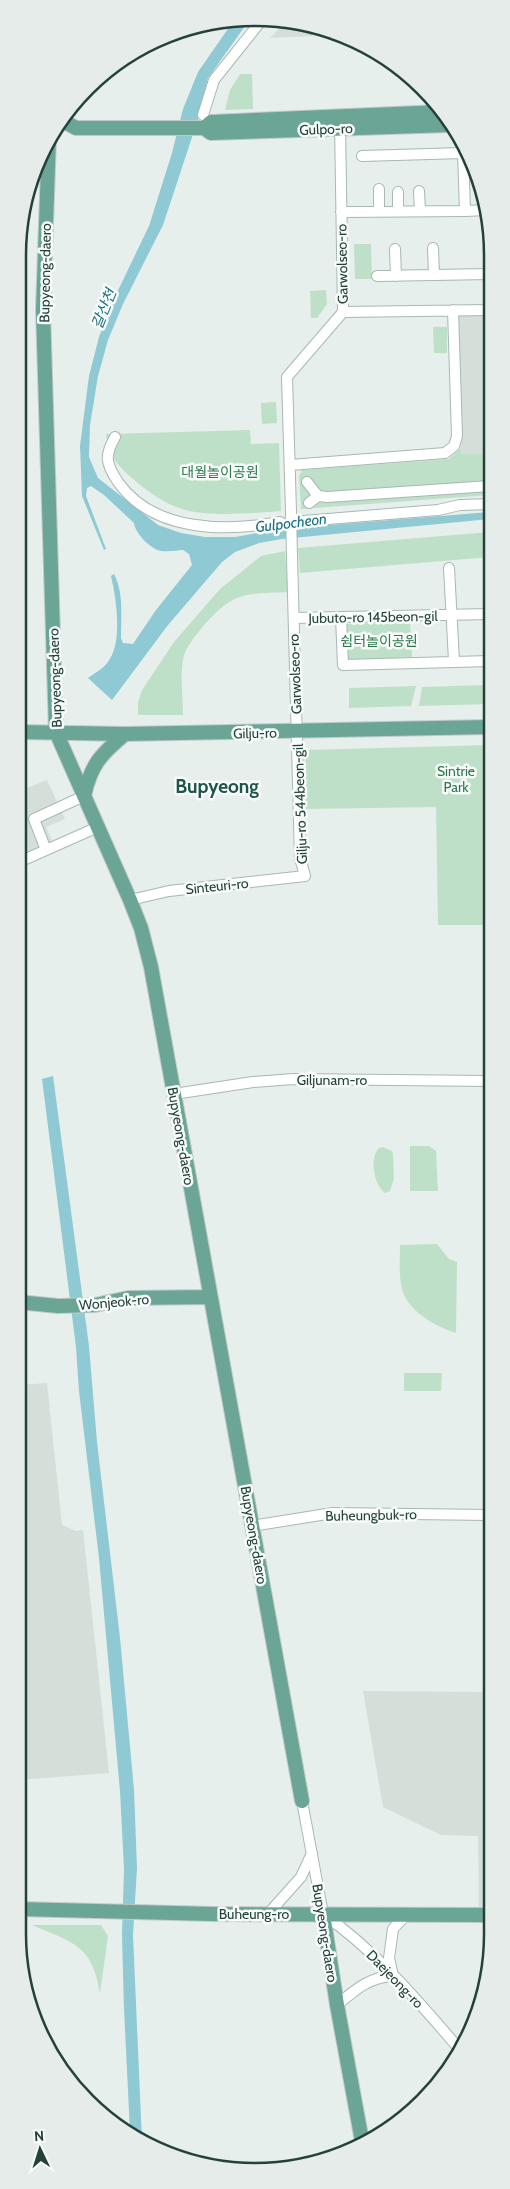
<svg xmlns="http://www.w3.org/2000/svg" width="510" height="2189" viewBox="0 0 510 2189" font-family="Cabin,'Noto Sans KR',sans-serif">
	<rect width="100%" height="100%" fill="#e6efeb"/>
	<path fill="#d4dfda" d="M287 20 311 27 312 36 270 38Z
		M458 315H490V453L461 454Z
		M19 479 23 682 19 687Z
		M47 780 65 819 46 827 53 843 19 859V791Z
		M47 1383 62 1525 76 1531 83 1530 109 1773 18 1780V1385Z
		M363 1691 490 1692V1915H479L478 1836 441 1835 383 1807Z"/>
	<path fill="#bfe0c8" d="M240 74H252L253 109 225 110 230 90Z
		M354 244H371L372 279H355Z
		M326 290 327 304 317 318H311L310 291Z
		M433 327H447V353H434Z
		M276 402 277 423 262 424 261 403Z
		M250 430 251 444 279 443 281 511C255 513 210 517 185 510 165 504 148 492 132 478 116 464 109 456 106 434Z
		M461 448V454L490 453V495L301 509 299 476 302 470 449 459Z
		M490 532V557L300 573 298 548Z
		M285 551 288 592C241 594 232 592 200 630 193 639 185 648 183 660 180 677 183 697 183 715H138V702L142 690 174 642 220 589 261 556Z
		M410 621 412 657 348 660 347 624Z
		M486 685 490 704 419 706 422 687Z
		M416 686 411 706 349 708V688Z
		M490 745V925H438L436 807 306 809 305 750Z
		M410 1146H429L436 1151 438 1191H410Z
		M383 1147 392 1151 393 1155 394 1178 390 1191 385 1193C374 1186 369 1158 379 1148Z
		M437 1244 449 1259 457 1262 456 1333C437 1327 413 1314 404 1295 398 1280 400 1261 400 1245Z
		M404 1373H442L441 1391H404Z
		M32 1925H101L108 1936 100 1993C92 1944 73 1943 32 1925Z"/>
	<path fill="#8ec9d4" d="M248 22 208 78 201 110 163 225 123 304 108 340 98 376 90 425 89 457 98 478 158 525 181 533 205 537H235L280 529 490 512V519L282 539 259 543 235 552 222 562 168 625 112 700 88 678C97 672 106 667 111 657 122 637 116 597 111 576L114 574C124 593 121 618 121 638L123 643 133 644 156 610 192 565 189 554 183 550C177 550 169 552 162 551 151 550 135 533 134 523L104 495 91 486 87 488 86 496 106 549 104 550 82 496 80 446 89 376 99 337 112 303 149 226 172 153 183 109 198 72 232 23Z
		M53 1076 89 1346 97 1442 120 1638 134 1790 137 1868 133 1935 142 2141 130 2132 124 2009 122 1935 124 1869 120 1791 99 1558 79 1391 76 1347 42 1079Z"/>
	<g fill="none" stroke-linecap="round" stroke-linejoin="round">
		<defs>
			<path id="minor" d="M203 115 214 80 261 21
				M379 189V212
				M419 191 420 211
				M465 211 486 210
				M341 212 465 211 463 153 362 156
				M398 212V192
				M433 248 434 275
				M395 249 396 276
				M377 276 490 274
				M343 312 490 310
				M115 437C104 456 106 464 118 482 153 532 225 532 280 522
				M290 465 445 453 454 446 457 436 453 310
				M307 482 318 496 327 497 490 486
				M309 503 318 496
				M291 511 287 377 343 312 340 123
				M303 521 438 510 460 505 490 504
				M449 568 454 661
				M341 617 343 665 490 661
				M294 618 490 614
				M19 678V659
				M46 850 34 819 84 796
				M19 862 98 827
				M130 900 169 891 305 876 300 858 292 557
				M174 1094 253 1082 293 1079 490 1081
				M252 1526 333 1513 490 1515
				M302 1801 323 1914C376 1951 419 2002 461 2051
				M268 1914 301 1877 312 1853
				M337 2005C355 1990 369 1977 393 1976L389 1958 393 1929 407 1914"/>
			<path id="major" d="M63 121 76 128H204L211 133 450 125
				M204 128 211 122 441 112
				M49 138 43 310 56 732 130 900 141 928 151 967 302 1801
				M19 732 125 734 490 727
				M84 796C91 765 100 755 125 734
				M18 1302 58 1306 95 1305 128 1298 210 1297
				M18 1909 213 1914 490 1915
				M323 1914 337 2005 362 2141"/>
		</defs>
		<use href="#minor" stroke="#a8b8b2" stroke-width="12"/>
		<use href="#major" stroke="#c2cac8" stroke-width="16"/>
		<use href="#minor" stroke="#fff" stroke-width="10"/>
		<use href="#major" stroke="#6aa596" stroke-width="14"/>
		<defs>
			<path id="minor-bridge" d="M291 511 292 557"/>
		</defs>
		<use href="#minor-bridge" stroke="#a8b8b2" stroke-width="12" stroke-linecap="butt"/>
		<use href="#minor-bridge" stroke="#fff" stroke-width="10"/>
	</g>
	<g text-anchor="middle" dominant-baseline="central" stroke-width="5" stroke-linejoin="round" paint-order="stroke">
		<g font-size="14" fill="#24423a" stroke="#f7fbf9">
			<text transform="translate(326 129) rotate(-2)">Gulpo-ro</text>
			<text transform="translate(342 264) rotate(-91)">Garwolseo-ro</text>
			<text transform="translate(45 273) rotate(-89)">Bupyeong-daero</text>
			<text transform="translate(373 617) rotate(-1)">Jubuto-ro 145beon-gil</text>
			<text transform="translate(295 674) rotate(-92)">Garwolseo-ro</text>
			<text transform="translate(55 678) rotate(-92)">Bupyeong-daero</text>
			<text transform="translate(255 733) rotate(-1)">Gilju-ro</text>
			<text transform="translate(300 804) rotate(-92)">Gilju-ro 544beon-gil</text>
			<text transform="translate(217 886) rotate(-6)">Sinteuri-ro</text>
			<text x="332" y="1080">Giljunam-ro</text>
			<text transform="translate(181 1136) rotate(80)">Bupyeong-daero</text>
			<text transform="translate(114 1302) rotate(-5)">Wonjeok-ro</text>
			<text transform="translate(371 1515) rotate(-1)">Buheungbuk-ro</text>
			<text transform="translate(254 1535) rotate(80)">Bupyeong-daero</text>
			<text x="254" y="1914">Buheung-ro</text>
			<text transform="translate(325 1933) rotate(81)">Bupyeong-daero</text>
			<text transform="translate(395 1979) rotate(46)">Daejeong-ro</text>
		</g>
		<g font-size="14" fill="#2d7a4b" stroke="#f7fbf9">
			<text x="220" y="472">대월놀이공원</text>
			<text x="379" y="641">쉼터놀이공원</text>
			<text x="456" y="771">Sintrie<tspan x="456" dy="16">Park</tspan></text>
		</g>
		<g font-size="15" font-style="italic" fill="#1c6f80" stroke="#f7fbf9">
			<text transform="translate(104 309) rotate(-68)">갈산천</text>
			<text transform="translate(291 523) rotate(-7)">Gulpocheon</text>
		</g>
		<g font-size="19" font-weight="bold" fill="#1f5548" stroke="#f7fbf9">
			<text x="217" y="786">Bupyeong</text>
		</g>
	</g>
	<path d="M0 0H510V2189H0ZM255 26H255A229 229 0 0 1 484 255V1934A229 229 0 0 1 255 2163H255A229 229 0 0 1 26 1934V255A229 229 0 0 1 255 26Z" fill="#e6ecea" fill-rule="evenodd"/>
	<path fill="none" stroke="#24423a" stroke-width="2.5" d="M255 26H255A229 229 0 0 1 484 255V1934A229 229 0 0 1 255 2163H255A229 229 0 0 1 26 1934V255A229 229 0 0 1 255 26Z"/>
	<g transform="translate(40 2149) rotate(356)" stroke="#f7fbf9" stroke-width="4" paint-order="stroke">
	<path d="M0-4L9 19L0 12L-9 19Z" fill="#24423a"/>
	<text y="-8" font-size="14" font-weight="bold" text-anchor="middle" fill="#24423a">N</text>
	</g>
</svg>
